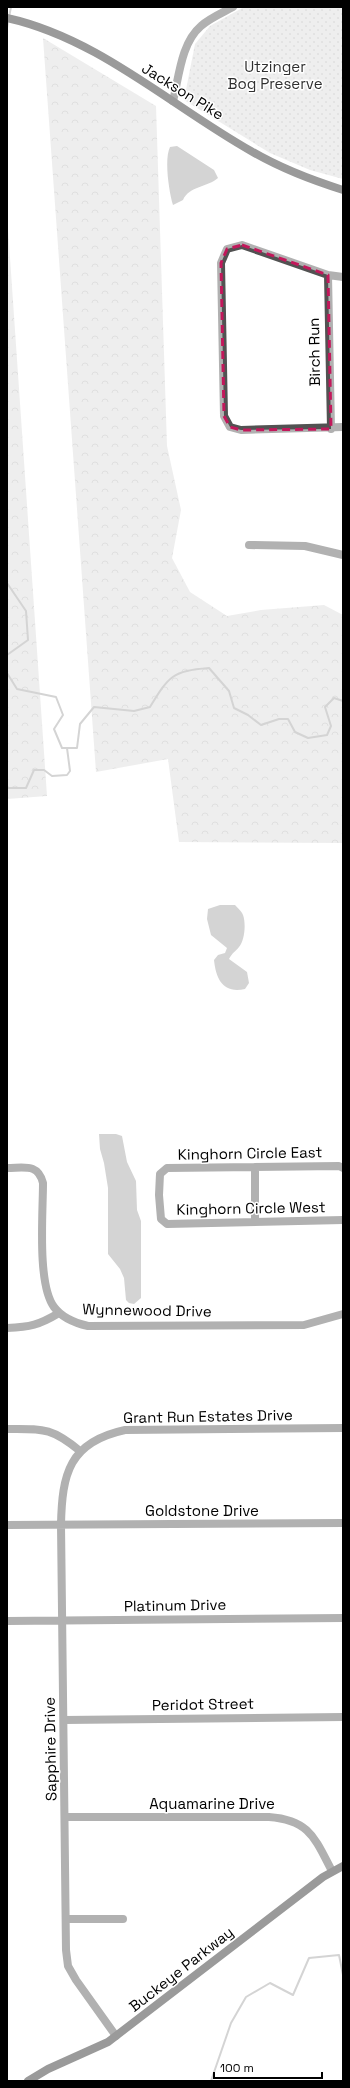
<svg xmlns="http://www.w3.org/2000/svg" width="350" height="2088" viewBox="0 0 350 2088" font-family="'Space Grotesk',sans-serif">
	<defs>
		<pattern id="grass-dots" width="8" height="8" patternUnits="userSpaceOnUse"><rect width="8" height="8" fill="#d9d9d9"/><path d="M2 2h.1M6 6h.1" fill="none" stroke="#b8b8b8" stroke-width="1.8" stroke-linecap="round"/></pattern>
		<pattern id="forest-crowns" width="20" height="18" patternUnits="userSpaceOnUse"><rect width="20" height="18" fill="#d9d9d9"/><path d="M2 6a3 3 0 1 1 6 0M12 15a3 3 0 1 1 6 0" fill="none" stroke="#b8b8b8"/></pattern>
	</defs>
	<rect width="100%" height="100%" fill="#fff"/>
	<path fill="url(#grass-dots)" d="M244 7H343V179L310 170 270 153 184 100 195 44 210 26Z"/>
	<path fill="url(#forest-crowns)" d="M43 38 156 106 167 446 181 510 172 558 190 592 227 616 261 610 324 605 343 615V843L179 842 168 759 96 772Z
		M7 214 47 796 7 799Z"/>
	<path fill="#a0a0a0" d="M177 146 214 170 218 178C208 187 189 186 183 200L173 205C169 192 164 159 170 147Z
		M220 905H235C238 908 242 912 243 915 246 923 245 940 239 947 236 951 232 953 229 959L247 972 249 983 245 989C223 994 216 979 214 960L218 955 225 953 227 948 211 935 207 919 208 909Z
		M99 1134H116L122 1136 127 1162 136 1181 137 1210 141 1221V1298L134 1304 129 1303 126 1300 124 1278 120 1269 108 1254V1188L104 1163 100 1149Z"/>
	<g fill="none" stroke-linecap="round" stroke-linejoin="round">
		<path stroke="#a0a0a0" stroke-width="2" d="M9 17 11 7
			M7 28 8 21
			M7 583 26 611 28 640 7 655
			M7 673 17 689 56 697 63 715 54 729 62 748H77L80 724 94 707 134 711 150 707C169 676 172 671 209 668L229 691 234 708 248 715 261 725 279 719H288L295 732 308 738 327 735 331 726 325 707 334 698 343 701
			M7 786 8 788H26L34 770H44L52 776 67 775 70 771 67 748
			M211 2081 231 2023 246 1997 270 1983 293 1995 309 1958 339 1955 343 1975"/>
		<path stroke="#525252" stroke-width="8" d="M173 101C179 77 181 43 201 26 210 18 222 13 233 7
			M328 275 331 429
			M343 277 328 275 242 245 227 249 221 263 224 416 230 427 241 430 343 427
			M249 545 305 546 343 555
			M255 1167V1222
			M7 1168C24 1168 38 1163 43 1183 43 1213 37 1284 54 1307 62 1318 75 1323 88 1326L304 1325 343 1314
			M343 1168 339 1166 167 1168 160 1174 159 1195 161 1219 167 1224 343 1220
			M7 1328C30 1327 39 1325 59 1313
			M7 1429C43 1429 51 1427 80 1451
			M7 1525 343 1523
			M7 1621 343 1618
			M64 1720 343 1717
			M65 1817H269C310 1820 315 1839 332 1871
			M66 1919H123
			M116 2036 76 1980 68 1966 66 1950 61 1525C62 1474 69 1442 125 1430L343 1428"/>
		<path stroke="#1f1f1f" stroke-width="8" d="M7 18C98 38 171 106 251 151 280 168 311 180 343 190
			M28 2081 48 2069 108 2042 323 1877 343 1866"/>
	</g>
	<path d="M0 0H350V2088H0ZM242 245 328 275 331 429 241 430 230 427 224 416 221 263 227 249Z" fill="#fff" fill-opacity=".55" fill-rule="evenodd"/>
	<path fill="none" stroke="#c2185b" stroke-width="3" stroke-dasharray="8 5" stroke-linejoin="round" d="M242 245 328 275 331 429 241 430 230 427 224 416 221 263 227 249Z"/>
	<g text-anchor="middle" dominant-baseline="central" stroke-width="3" stroke-linejoin="round" paint-order="stroke">
		<g font-size="15" fill="#303030" stroke="#fff">
			<text x="275" y="66">Utzinger<tspan x="275" dy="17">Bog Preserve</tspan></text>
		</g>
		<g font-size="15" fill="#000" stroke="#fff">
			<text transform="translate(183 91) rotate(32)">Jackson Pike</text>
			<text transform="translate(314 352) rotate(-91)">Birch Run</text>
			<text transform="translate(250 1153) rotate(-1)">Kinghorn Circle East</text>
			<text transform="translate(251 1208) rotate(-1)">Kinghorn Circle West</text>
			<text transform="translate(147 1310) rotate(1)">Wynnewood Drive</text>
			<text transform="translate(208 1416) rotate(-1)">Grant Run Estates Drive</text>
			<text x="202" y="1510">Goldstone Drive</text>
			<text transform="translate(175 1605) rotate(-1)">Platinum Drive</text>
			<text transform="translate(203 1704) rotate(-1)">Peridot Street</text>
			<text transform="translate(50 1749) rotate(-91)">Sapphire Drive</text>
			<text x="212" y="1803">Aquamarine Drive</text>
			<text transform="translate(181 1969) rotate(-38)">Buckeye Parkway</text>
		</g>
	</g>
	<rect width="350" height="2088" fill="none" stroke="#000000" stroke-width="16"/>
	<path d="M214 2072v6h108v-6" fill="none" stroke="#000000" stroke-width="2"/>
	<text x="220" y="2072" font-size="12" fill="#000000" stroke="#ffffff" stroke-width="3" paint-order="stroke">100 m</text>
</svg>
